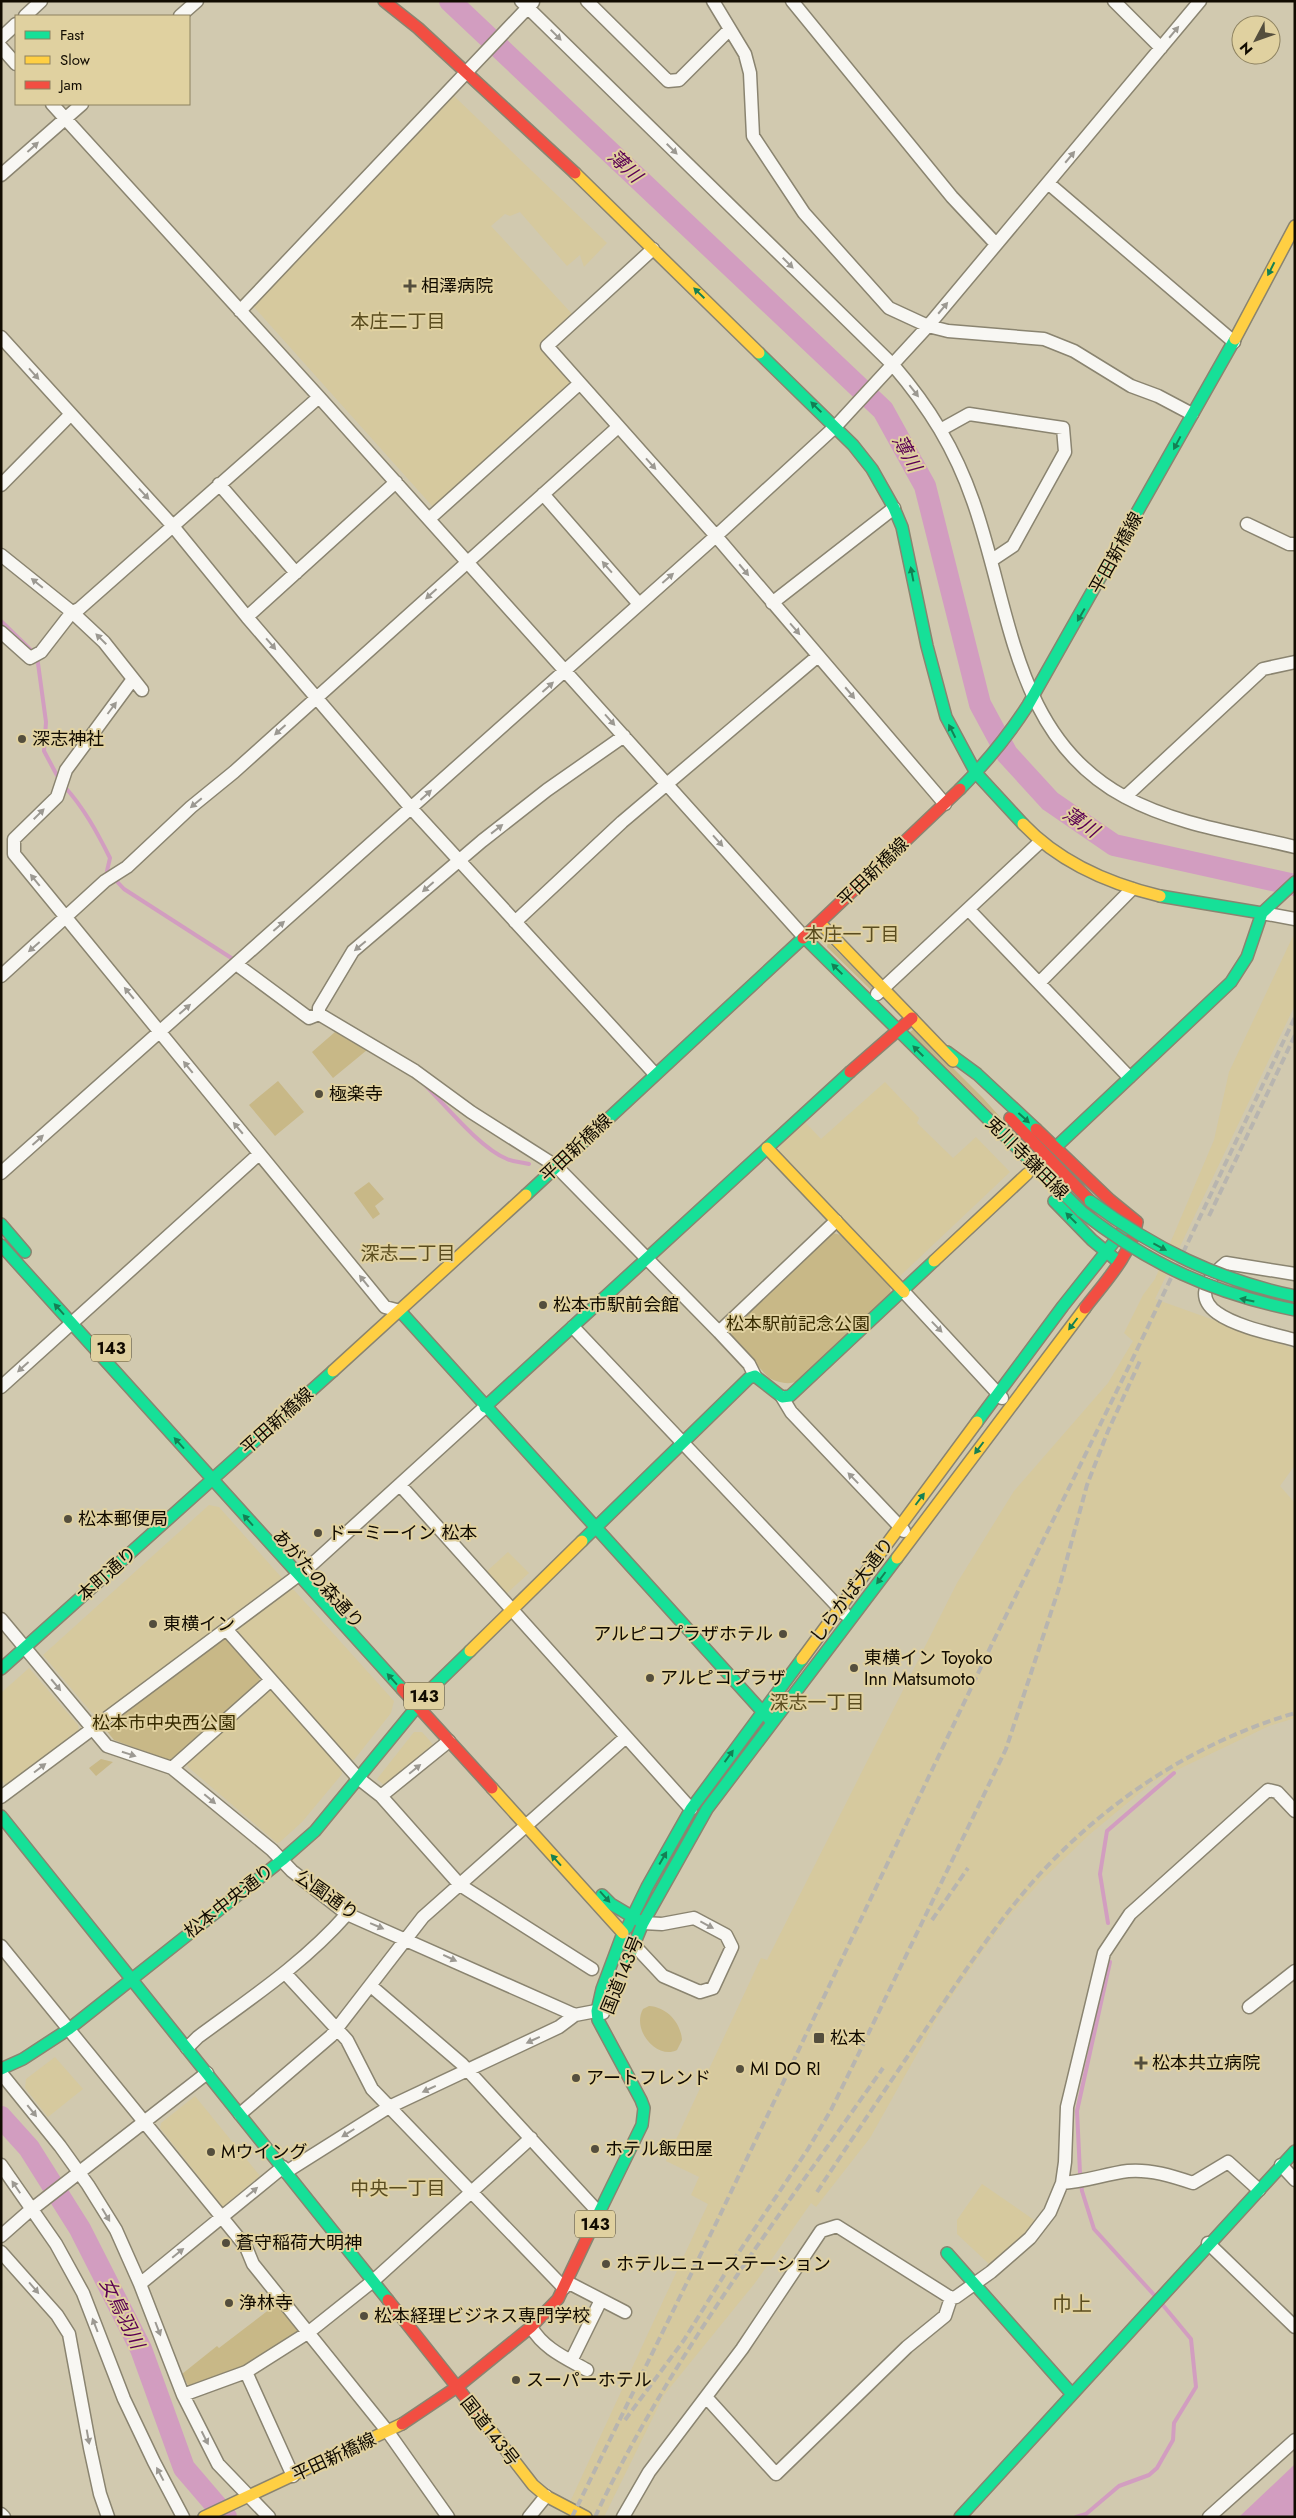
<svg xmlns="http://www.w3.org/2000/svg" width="1296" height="2518" viewBox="0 0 1296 2518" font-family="Jost,'Noto Sans JP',sans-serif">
	<rect width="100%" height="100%" fill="#d1c9af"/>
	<path fill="#d6c99e" d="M454 96 607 243 584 267 580 255 567 266 520 212 510 216 505 214 491 226 573 315 540 345 573 383 434 508 253 306Z
		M1293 936 1295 1005 1155 1299 1295 1349V1465L1280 1486 1295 1503V1718L1269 1726 1154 1781 1090 1834 1042 1880 1011 1914 983 1951 939 2015 870 2138 816 2207 811 2203 755 2283 664 2395 604 2517H563L708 2204 691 2195 699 2177 666 2161 761 1958 767 1960 957 1583 1014 1491 1108 1383 1133 1341 1124 1333 1143 1295 1155 1279 1171 1241 1214 1140 1229 1072Z
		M885 1082 919 1118 917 1123 953 1158 976 1137 1010 1172 898 1278 778 1152 781 1145 805 1122 821 1139Z
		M209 1505 219 1507 282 1578 100 1715 92 1713 43 1655Z
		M508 1552 529 1573 505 1595 485 1573Z
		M286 1589 294 1590 394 1701 391 1713 354 1760 347 1759 236 1633 237 1626Z
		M29 1668 78 1725 79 1731 6 1785 1 1779V1693Z
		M272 1689 341 1766 342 1774 302 1822 280 1842 277 1843 188 1767 186 1762 266 1691Z
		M414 1732H422L436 1748 386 1787 377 1779Z
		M55 2057 83 2089 48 2117 25 2088 26 2079Z
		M195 2096 260 2176 223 2207 160 2128 161 2123Z
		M982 2184 1037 2222 1027 2234 989 2264 957 2234V2220Z"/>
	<path fill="#c8b887" d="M828 942 874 989 872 991 827 947Z
		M914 1029 983 1098 1026 1146 910 1032Z
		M335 1032 367 1050 333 1078 312 1052Z
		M278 1081 304 1112 275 1136 249 1105Z
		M369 1182 384 1199 375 1206 380 1214 373 1219 354 1193Z
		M833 1233 841 1235 890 1286 891 1295 799 1381C788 1385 780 1383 769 1378L731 1337 732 1328Z
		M220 1639 227 1640 259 1676 260 1682 176 1757 168 1760 114 1740 106 1730 108 1723Z
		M101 1759 113 1762 96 1776 89 1768Z
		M649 2006C667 2007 681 2023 682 2040L677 2050C658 2060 631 2031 643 2009Z
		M279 2302 297 2325 298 2332 244 2367 189 2387 182 2374 217 2346 219 2348Z"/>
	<path fill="#d29dc0" d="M1295 2464V2517H1239Z"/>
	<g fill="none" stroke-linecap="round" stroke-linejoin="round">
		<path stroke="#d29dc0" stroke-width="4" d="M1 621 37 656 46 722 44 751 60 781
			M64 786C84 808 97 832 110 858L107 871 124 889 236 961
			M426 1086C446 1106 480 1148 507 1159 513 1162 522 1162 529 1164
			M1108 1923 1100 1874 1107 1831 1174 1773
			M1110 1962 1077 2111 1080 2173 1082 2191 1094 2229 1156 2297
			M1076 2517 1086 2514 1119 2486 1149 2475 1157 2468 1173 2440 1174 2423 1196 2387 1191 2339 1162 2304"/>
		<path stroke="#d29dc0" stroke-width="22" d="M450 1 883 410 925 486 980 704 1007 754 1050 801 1114 845 1295 885
			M1 2117 29 2148 80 2229 141 2349 184 2468 226 2517"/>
		<defs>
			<path id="street" d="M521 1 893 365C929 407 955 449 973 501 1011 608 1013 737 1125 797 1177 825 1238 833 1295 847
				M587 1 668 81 679 80 730 29
				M713 1 745 54 750 73 753 136 804 213 889 308 928 326 948 331 1044 339 1074 351 1131 386 1158 396 1192 414
				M792 1 952 197 996 244
				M1114 1 1161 48
				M25 16 41 1
				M180 16 197 1
				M1 38 16 24
				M1 47 16 64
				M52 104 319 397 804 937
				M1 175 82 104
				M1048 183 1234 342
				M653 249 547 346 716 536 945 804
				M240 311 533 2
				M1 337 172 525 247 617 411 808 654 1073
				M942 429 969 414 1063 428 1065 452 1013 546 992 560
				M219 484 296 573
				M1 485 71 414
				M543 494 639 604
				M429 519 579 384
				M1247 524 1289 544H1295
				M1 555 72 612 104 642 142 690
				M772 603 894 508
				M247 617 396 482
				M1 632 30 658 41 652 72 612 79 609 319 397
				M133 679 66 770 57 797 14 839V854L385 1307 400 1311
				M1125 797 1263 669 1295 662
				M969 910 1129 1077
				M1262 913 1295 919
				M515 922 622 822 818 656
				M236 964 309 1018 319 1014
				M1 976 105 881 127 867 191 807 234 772 618 427
				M1039 983 1132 889
				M877 994 1040 842
				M319 1014 415 1071 471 1112 556 1166 719 1332 749 1364 755 1376
				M319 1014V1008L353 951 482 841 547 790 624 736
				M1 1173 716 536 836 426 928 326 1200 1
				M1295 1274 1226 1263C1163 1314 1259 1330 1295 1340
				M904 1292 1002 1398
				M573 1327 845 1614
				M719 1332 836 1221
				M1 1387 259 1154
				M782 1397 791 1412 904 1531
				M400 1485 691 1809
				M1 1619 107 1746 172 1768 272 1850 292 1871 347 1914 575 2015 596 2011 603 2013
				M226 1629 358 1778 381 1796 460 1885 592 1969
				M172 1768 271 1680
				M381 1796 449 1741
				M1 1797 308 1568 485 1407
				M634 1945 663 1976 700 1992 713 1988 732 1947 726 1935 694 1918 662 1924 643 1923
				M1 1946 246 2247 253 2264 388 2432 448 2517
				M285 1973 347 2040 372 2089 564 2288
				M371 1986 462 2064 600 2214
				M1249 2007 1295 1971
				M187 2048 198 2037C251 1998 304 1963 347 1914
				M1 2073 60 2146 88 2185 116 2230 140 2284 183 2395 218 2464 269 2517
				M240 2114 331 2036 423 1917 626 1737
				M1 2165 56 2244 83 2293 124 2399 154 2462 183 2517
				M1281 2165 1295 2180
				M286 2172 389 2107 559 2027 575 2015
				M1062 2183C1084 2182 1105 2174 1128 2171 1150 2169 1172 2176 1193 2183L1228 2162 1259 2190
				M1 2236 27 2213 207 2073
				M1208 2243 1295 2327
				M1 2252 57 2315 69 2334 90 2448 100 2494 108 2517
				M567 2282 625 2312
				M140 2284 283 2167
				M531 2327C544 2349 566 2358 587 2370
				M571 2361 601 2300
				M246 2372 293 2476
				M183 2395 246 2372 309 2332 373 2281 531 2138
				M706 2397 776 2474 907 2347 945 2316 951 2298
				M1 2514 4 2517
				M529 2517 546 2496
				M623 2517 649 2472 742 2349 821 2231 837 2226 951 2298 956 2297 991 2272 1030 2238 1050 2212 1062 2183 1065 2162 1067 2107 1104 1953 1130 1914 1268 1790 1277 1792 1295 1811
				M1209 2517 1295 2440"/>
			<path id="fast" d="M759 353 853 445 872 469 894 508 902 527 927 646 946 717 976 773 1023 824
				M960 789C986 763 1008 736 1028 705L1235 339
				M1160 896 1262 913
				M804 937 1082 1212
				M947 1052 977 1074 1036 1129
				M1056 1147 1231 982 1247 957 1262 913 1295 882
				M526 1195 803 938
				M1054 1201 1092 1240 1115 1259
				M1 1224 25 1252
				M1 1245 402 1689
				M400 1311 770 1720
				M485 1407 850 1072
				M977 1422 1063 1306 1125 1228
				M582 1541 749 1378 755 1376 782 1397 790 1396 934 1261
				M1 1669 333 1371
				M1 1816 388 2300
				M602 1895 611 1904 643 1923 628 1959
				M643 1923 707 1809 897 1558
				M627 1928 647 1887 691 1809 802 1659
				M1 2069 23 2059 69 2029 282 1860 315 1831 433 1687 470 1651
				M595 2221 642 2125 644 2108 641 2100 598 2020 597 2011 602 1989 623 1933
				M947 2253 1071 2393
				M960 2517 1295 2151"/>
			<path id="slow" d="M575 173 759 353
				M1235 339 1295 226
				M1023 824C1059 862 1110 884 1160 896
				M820 923 953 1061
				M767 1148 904 1292
				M934 1261 1027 1174
				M333 1371 526 1195
				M897 1558 1085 1308
				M470 1651 582 1541
				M802 1659 977 1422
				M492 1788 623 1933
				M482 2419 533 2485 546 2496 586 2517
				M204 2517 402 2424"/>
			<path id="jam" d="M384 1 418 28 575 173
				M803 938 960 789
				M850 1072 912 1018
				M1010 1118 1090 1201
				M1036 1129 1110 1200 1137 1222C1132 1254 1104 1283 1085 1308
				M402 1689 492 1788
				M388 2300 457 2387 402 2424
				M482 2419 457 2387 531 2327 558 2299 595 2221"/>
		</defs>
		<use href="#street" stroke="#8a8470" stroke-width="15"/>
		<use href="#fast" stroke="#8a8470" stroke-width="14"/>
		<use href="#slow" stroke="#8a8470" stroke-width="14"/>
		<use href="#jam" stroke="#8a8470" stroke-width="14"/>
		<use href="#street" stroke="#f8f7f3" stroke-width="12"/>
		<use href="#fast" stroke="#16e098" stroke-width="11"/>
		<use href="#slow" stroke="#ffcf43" stroke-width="11"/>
		<use href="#jam" stroke="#f24e42" stroke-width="11"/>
		<path stroke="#b8b5af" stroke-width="4" stroke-dasharray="8 4" stroke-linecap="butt" d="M1209 1216 1295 1035
			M932 1920 968 1868
			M817 2192C855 2134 894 2077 932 2020 963 1974 994 1927 1030 1885 1100 1805 1192 1743 1295 1713
			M625 2420 684 2340 731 2264 808 2149 831 2110 856 2059 1006 1749 1059 1588 1087 1485 1108 1431 1140 1361
			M572 2517 721 2213 992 1644 1134 1356 1295 1017
			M595 2517C671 2356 781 2214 883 2068"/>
		<defs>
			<path id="fast-bridge" d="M1090 1201C1153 1248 1218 1280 1295 1296
				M1082 1212C1149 1264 1212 1293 1295 1310"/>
		</defs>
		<use href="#fast-bridge" stroke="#8a8470" stroke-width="14" stroke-linecap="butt"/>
		<use href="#fast-bridge" stroke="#16e098" stroke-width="11"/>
	</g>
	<defs><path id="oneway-solid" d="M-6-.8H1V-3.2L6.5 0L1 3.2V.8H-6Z" transform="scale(1.25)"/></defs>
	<g fill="#9c9992">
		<use href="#oneway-solid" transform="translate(1174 32) rotate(-50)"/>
		<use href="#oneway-solid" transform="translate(556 35) rotate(45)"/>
		<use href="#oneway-solid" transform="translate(33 147) rotate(-42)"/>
		<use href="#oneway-solid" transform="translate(672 149) rotate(45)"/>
		<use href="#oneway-solid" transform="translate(1070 157) rotate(-50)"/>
		<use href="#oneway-solid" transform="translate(788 263) rotate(45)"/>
		<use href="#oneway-solid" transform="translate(943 308) rotate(-50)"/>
		<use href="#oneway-solid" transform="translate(34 374) rotate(48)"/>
		<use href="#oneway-solid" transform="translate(914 391) rotate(52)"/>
		<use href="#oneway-solid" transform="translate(651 464) rotate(48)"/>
		<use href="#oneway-solid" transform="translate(144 494) rotate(47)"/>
		<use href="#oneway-solid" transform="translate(607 567) rotate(-131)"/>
		<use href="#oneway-solid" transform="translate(744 570) rotate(50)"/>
		<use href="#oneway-solid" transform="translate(668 578) rotate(-41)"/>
		<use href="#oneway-solid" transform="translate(37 583) rotate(-141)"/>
		<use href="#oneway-solid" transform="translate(431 594) rotate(138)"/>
		<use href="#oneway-solid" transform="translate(795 629) rotate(49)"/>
		<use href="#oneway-solid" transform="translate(101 639) rotate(-135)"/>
		<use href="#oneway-solid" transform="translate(271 644) rotate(49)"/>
		<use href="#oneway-solid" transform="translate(548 687) rotate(-42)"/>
		<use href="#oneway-solid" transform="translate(850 693) rotate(50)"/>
		<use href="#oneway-solid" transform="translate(112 708) rotate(-53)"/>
		<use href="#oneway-solid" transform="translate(610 720) rotate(48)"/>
		<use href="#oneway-solid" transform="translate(280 730) rotate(138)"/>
		<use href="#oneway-solid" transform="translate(426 795) rotate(-42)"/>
		<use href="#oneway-solid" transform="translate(196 803) rotate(140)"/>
		<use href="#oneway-solid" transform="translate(39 814) rotate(-45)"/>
		<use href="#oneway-solid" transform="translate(497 829) rotate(-38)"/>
		<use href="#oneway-solid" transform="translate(718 841) rotate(48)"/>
		<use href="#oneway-solid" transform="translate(35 880) rotate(-129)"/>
		<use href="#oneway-solid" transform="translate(428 887) rotate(139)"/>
		<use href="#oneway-solid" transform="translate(279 926) rotate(-41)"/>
		<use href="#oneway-solid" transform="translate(360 946) rotate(140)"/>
		<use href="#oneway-solid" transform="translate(34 947) rotate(139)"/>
		<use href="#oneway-solid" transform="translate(129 993) rotate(-130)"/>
		<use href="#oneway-solid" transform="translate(185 1009) rotate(-41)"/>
		<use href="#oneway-solid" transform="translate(188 1067) rotate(-129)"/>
		<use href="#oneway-solid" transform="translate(238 1128) rotate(-130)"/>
		<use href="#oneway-solid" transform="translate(38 1140) rotate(-42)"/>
		<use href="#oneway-solid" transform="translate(364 1281) rotate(-129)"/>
		<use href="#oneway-solid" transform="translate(937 1327) rotate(46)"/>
		<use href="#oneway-solid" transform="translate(23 1367) rotate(138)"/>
		<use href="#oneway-solid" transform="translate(853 1478) rotate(-134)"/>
		<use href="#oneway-solid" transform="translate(56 1685) rotate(50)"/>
		<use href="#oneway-solid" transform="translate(129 1754) rotate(18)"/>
		<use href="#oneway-solid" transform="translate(40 1768) rotate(-37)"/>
		<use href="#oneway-solid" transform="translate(415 1769) rotate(-39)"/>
		<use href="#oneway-solid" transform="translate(210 1799) rotate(40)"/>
		<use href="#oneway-solid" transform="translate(707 1925) rotate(28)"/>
		<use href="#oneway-solid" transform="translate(377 1926) rotate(23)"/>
		<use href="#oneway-solid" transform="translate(450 1958) rotate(25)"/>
		<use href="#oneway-solid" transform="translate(533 2040) rotate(155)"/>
		<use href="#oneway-solid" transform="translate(429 2089) rotate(155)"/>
		<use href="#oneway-solid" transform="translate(32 2111) rotate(51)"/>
		<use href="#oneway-solid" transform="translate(348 2133) rotate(148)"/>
		<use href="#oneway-solid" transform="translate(16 2187) rotate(-124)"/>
		<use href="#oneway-solid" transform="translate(252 2192) rotate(-40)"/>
		<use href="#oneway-solid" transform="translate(106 2215) rotate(59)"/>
		<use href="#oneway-solid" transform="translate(178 2253) rotate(-39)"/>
		<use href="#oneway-solid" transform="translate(34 2288) rotate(49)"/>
		<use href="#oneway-solid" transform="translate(95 2325) rotate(-111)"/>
		<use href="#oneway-solid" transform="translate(158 2329) rotate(69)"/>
		<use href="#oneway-solid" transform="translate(88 2437) rotate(80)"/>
		<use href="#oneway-solid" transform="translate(205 2438) rotate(63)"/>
		<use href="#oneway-solid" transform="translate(160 2474) rotate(-118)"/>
	</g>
	<g fill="#148054">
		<use href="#oneway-solid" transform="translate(1271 269) rotate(117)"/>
		<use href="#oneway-solid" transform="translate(699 293) rotate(-136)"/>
		<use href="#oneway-solid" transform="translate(816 407) rotate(-136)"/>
		<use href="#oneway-solid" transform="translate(1177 443) rotate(118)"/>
		<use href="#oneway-solid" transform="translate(912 574) rotate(-101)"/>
		<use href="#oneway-solid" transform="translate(1081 615) rotate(120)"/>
		<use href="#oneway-solid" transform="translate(952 731) rotate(-117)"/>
		<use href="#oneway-solid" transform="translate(837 969) rotate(-136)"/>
		<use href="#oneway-solid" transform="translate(918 1051) rotate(-135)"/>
		<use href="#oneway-solid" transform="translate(1024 1118) rotate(42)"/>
		<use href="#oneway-solid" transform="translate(1071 1218) rotate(-135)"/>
		<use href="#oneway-solid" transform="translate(1160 1247) rotate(28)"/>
		<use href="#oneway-solid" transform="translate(1247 1300) rotate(-168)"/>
		<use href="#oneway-solid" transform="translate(59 1309) rotate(-132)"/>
		<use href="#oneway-solid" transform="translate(1073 1324) rotate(127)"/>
		<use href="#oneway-solid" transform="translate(179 1443) rotate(-132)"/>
		<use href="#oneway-solid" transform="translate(979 1448) rotate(127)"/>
		<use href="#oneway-solid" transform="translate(920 1499) rotate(-53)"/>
		<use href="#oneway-solid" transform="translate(248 1520) rotate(-132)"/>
		<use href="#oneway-solid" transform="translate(881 1578) rotate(127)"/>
		<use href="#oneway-solid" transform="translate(392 1679) rotate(-132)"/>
		<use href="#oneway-solid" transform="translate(729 1756) rotate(-54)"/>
		<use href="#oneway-solid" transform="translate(663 1858) rotate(-60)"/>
		<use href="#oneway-solid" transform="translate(556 1860) rotate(-132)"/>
		<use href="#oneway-solid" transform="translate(605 1897) rotate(48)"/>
	</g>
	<g fill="#544e3d" stroke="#e0d1a0" stroke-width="2">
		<path d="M407.5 278.5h5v5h5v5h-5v5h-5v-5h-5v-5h5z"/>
		<circle cx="22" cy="739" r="5"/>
		<circle cx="319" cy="1094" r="5"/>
		<circle cx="543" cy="1305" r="5"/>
		<circle cx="68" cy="1519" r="5"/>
		<circle cx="318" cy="1533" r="5"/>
		<circle cx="153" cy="1624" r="5"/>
		<circle cx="783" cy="1634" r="5"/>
		<circle cx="854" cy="1668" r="5"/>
		<circle cx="650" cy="1678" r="5"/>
		<rect x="813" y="2032" width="12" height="12" rx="2.5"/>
		<path d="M1138.5 2055.5h5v5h5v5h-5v5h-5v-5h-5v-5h5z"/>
		<circle cx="740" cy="2069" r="5"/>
		<circle cx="576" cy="2078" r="5"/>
		<circle cx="595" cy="2149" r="5"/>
		<circle cx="211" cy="2152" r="5"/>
		<circle cx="226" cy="2243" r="5"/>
		<circle cx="606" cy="2264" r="5"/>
		<circle cx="229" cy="2303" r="5"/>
		<circle cx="364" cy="2316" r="5"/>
		<circle cx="516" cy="2380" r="5"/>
	</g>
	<g text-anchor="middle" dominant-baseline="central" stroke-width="4" stroke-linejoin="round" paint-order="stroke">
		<g fill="#e0d1a0" stroke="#4f4630" stroke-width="1">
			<rect x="91" y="1334.5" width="40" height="27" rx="4"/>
			<rect x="404" y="1682.5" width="40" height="27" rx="4"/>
			<rect x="575" y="2210.5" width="40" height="27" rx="4"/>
		</g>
		<g font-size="16" font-weight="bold" fill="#110b00">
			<text x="111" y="1348">143</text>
			<text x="424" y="1696">143</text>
			<text x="595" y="2224">143</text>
		</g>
		<g font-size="18" fill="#110b00" stroke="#e0d1a0" text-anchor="start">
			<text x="421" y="286">相澤病院</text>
			<text x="32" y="739">深志神社</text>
			<text x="329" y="1094">極楽寺</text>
			<text x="553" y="1305">松本市駅前会館</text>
			<text x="78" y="1519">松本郵便局</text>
			<text x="328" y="1533">ドーミーイン 松本</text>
			<text x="163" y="1624">東横イン</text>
			<text x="773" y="1634" text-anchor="end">アルピコプラザホテル</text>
			<text x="864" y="1658">東横イン Toyoko<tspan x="864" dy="21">Inn Matsumoto</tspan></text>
			<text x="660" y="1678">アルピコプラザ</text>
			<text x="830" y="2038">松本</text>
			<text x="1152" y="2063">松本共立病院</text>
			<text x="750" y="2069">MI DO RI</text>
			<text x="586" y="2078">アートフレンド</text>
			<text x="605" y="2149">ホテル飯田屋</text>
			<text x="221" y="2152">Mウイング</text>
			<text x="236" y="2243">蒼守稲荷大明神</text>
			<text x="616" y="2264">ホテルニューステーション</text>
			<text x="239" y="2303">浄林寺</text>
			<text x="374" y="2316">松本経理ビジネス専門学校</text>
			<text x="526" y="2380">スーパーホテル</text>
		</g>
		<g font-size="18" fill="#110b00" stroke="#e0d1a0">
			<text transform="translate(1116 553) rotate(-61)">平田新橋線</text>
			<text transform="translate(873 872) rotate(-44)">平田新橋線</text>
			<text transform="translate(576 1148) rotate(-43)">平田新橋線</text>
			<text transform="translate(1027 1158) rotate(45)">兎川寺鎌田線</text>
			<text transform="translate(277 1421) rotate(-42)">平田新橋線</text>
			<text transform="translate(107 1574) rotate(-42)">本町通り</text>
			<text transform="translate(318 1579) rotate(48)">あがたの森通り</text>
			<text transform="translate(852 1590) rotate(-53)">しらかば大通り</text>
			<text transform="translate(327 1895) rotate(35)">公園通り</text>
			<text transform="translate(229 1901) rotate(-38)">松本中央通り</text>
			<text transform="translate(622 1975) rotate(-68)">国道143号</text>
			<text transform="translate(490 2431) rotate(52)">国道143号</text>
			<text transform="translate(334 2457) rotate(-25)">平田新橋線</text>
		</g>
		<g font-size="18" fill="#372b01" stroke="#e0d1a0">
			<text x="798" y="1324">松本駅前記念公園</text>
			<text x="164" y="1723">松本市中央西公園</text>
		</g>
		<g font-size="19" font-style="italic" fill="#5b0054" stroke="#e0d1a0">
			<text transform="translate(625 166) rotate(43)">薄川</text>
			<text transform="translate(907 453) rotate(61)">薄川</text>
			<text transform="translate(1081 822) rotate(34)">薄川</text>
			<text transform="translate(122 2313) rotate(64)">女鳥羽川</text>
		</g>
		<g font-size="19" fill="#5b4d1f" stroke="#e0d1a0">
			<text x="398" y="321">本庄二丁目</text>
			<text x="852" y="934">本庄一丁目</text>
			<text x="408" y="1253">深志二丁目</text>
			<text x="817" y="1702">深志一丁目</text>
			<text x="398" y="2188">中央一丁目</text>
		</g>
		<g font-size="20" fill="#5b4d1f" stroke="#e0d1a0">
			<text x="1072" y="2304">巾上</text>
		</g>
	</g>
	<rect width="1296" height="2518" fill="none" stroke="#110b00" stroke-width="5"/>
	<rect x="15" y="15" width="175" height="90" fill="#e0d1a0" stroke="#8d8260"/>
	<rect x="25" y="31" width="25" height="8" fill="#16e098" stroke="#8d8260"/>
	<text x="60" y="40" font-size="15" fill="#110b00">Fast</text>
	<rect x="25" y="56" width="25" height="8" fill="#ffcf43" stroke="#8d8260"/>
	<text x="60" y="65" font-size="15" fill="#110b00">Slow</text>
	<rect x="25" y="81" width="25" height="8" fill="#f24e42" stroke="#8d8260"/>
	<text x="60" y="90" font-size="15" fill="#110b00">Jam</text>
	<g transform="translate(1256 40) rotate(229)"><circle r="24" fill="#e0d1a0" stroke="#8d8260"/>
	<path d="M0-4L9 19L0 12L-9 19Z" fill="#544e3d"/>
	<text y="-8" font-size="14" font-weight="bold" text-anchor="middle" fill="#110b00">N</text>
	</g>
</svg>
